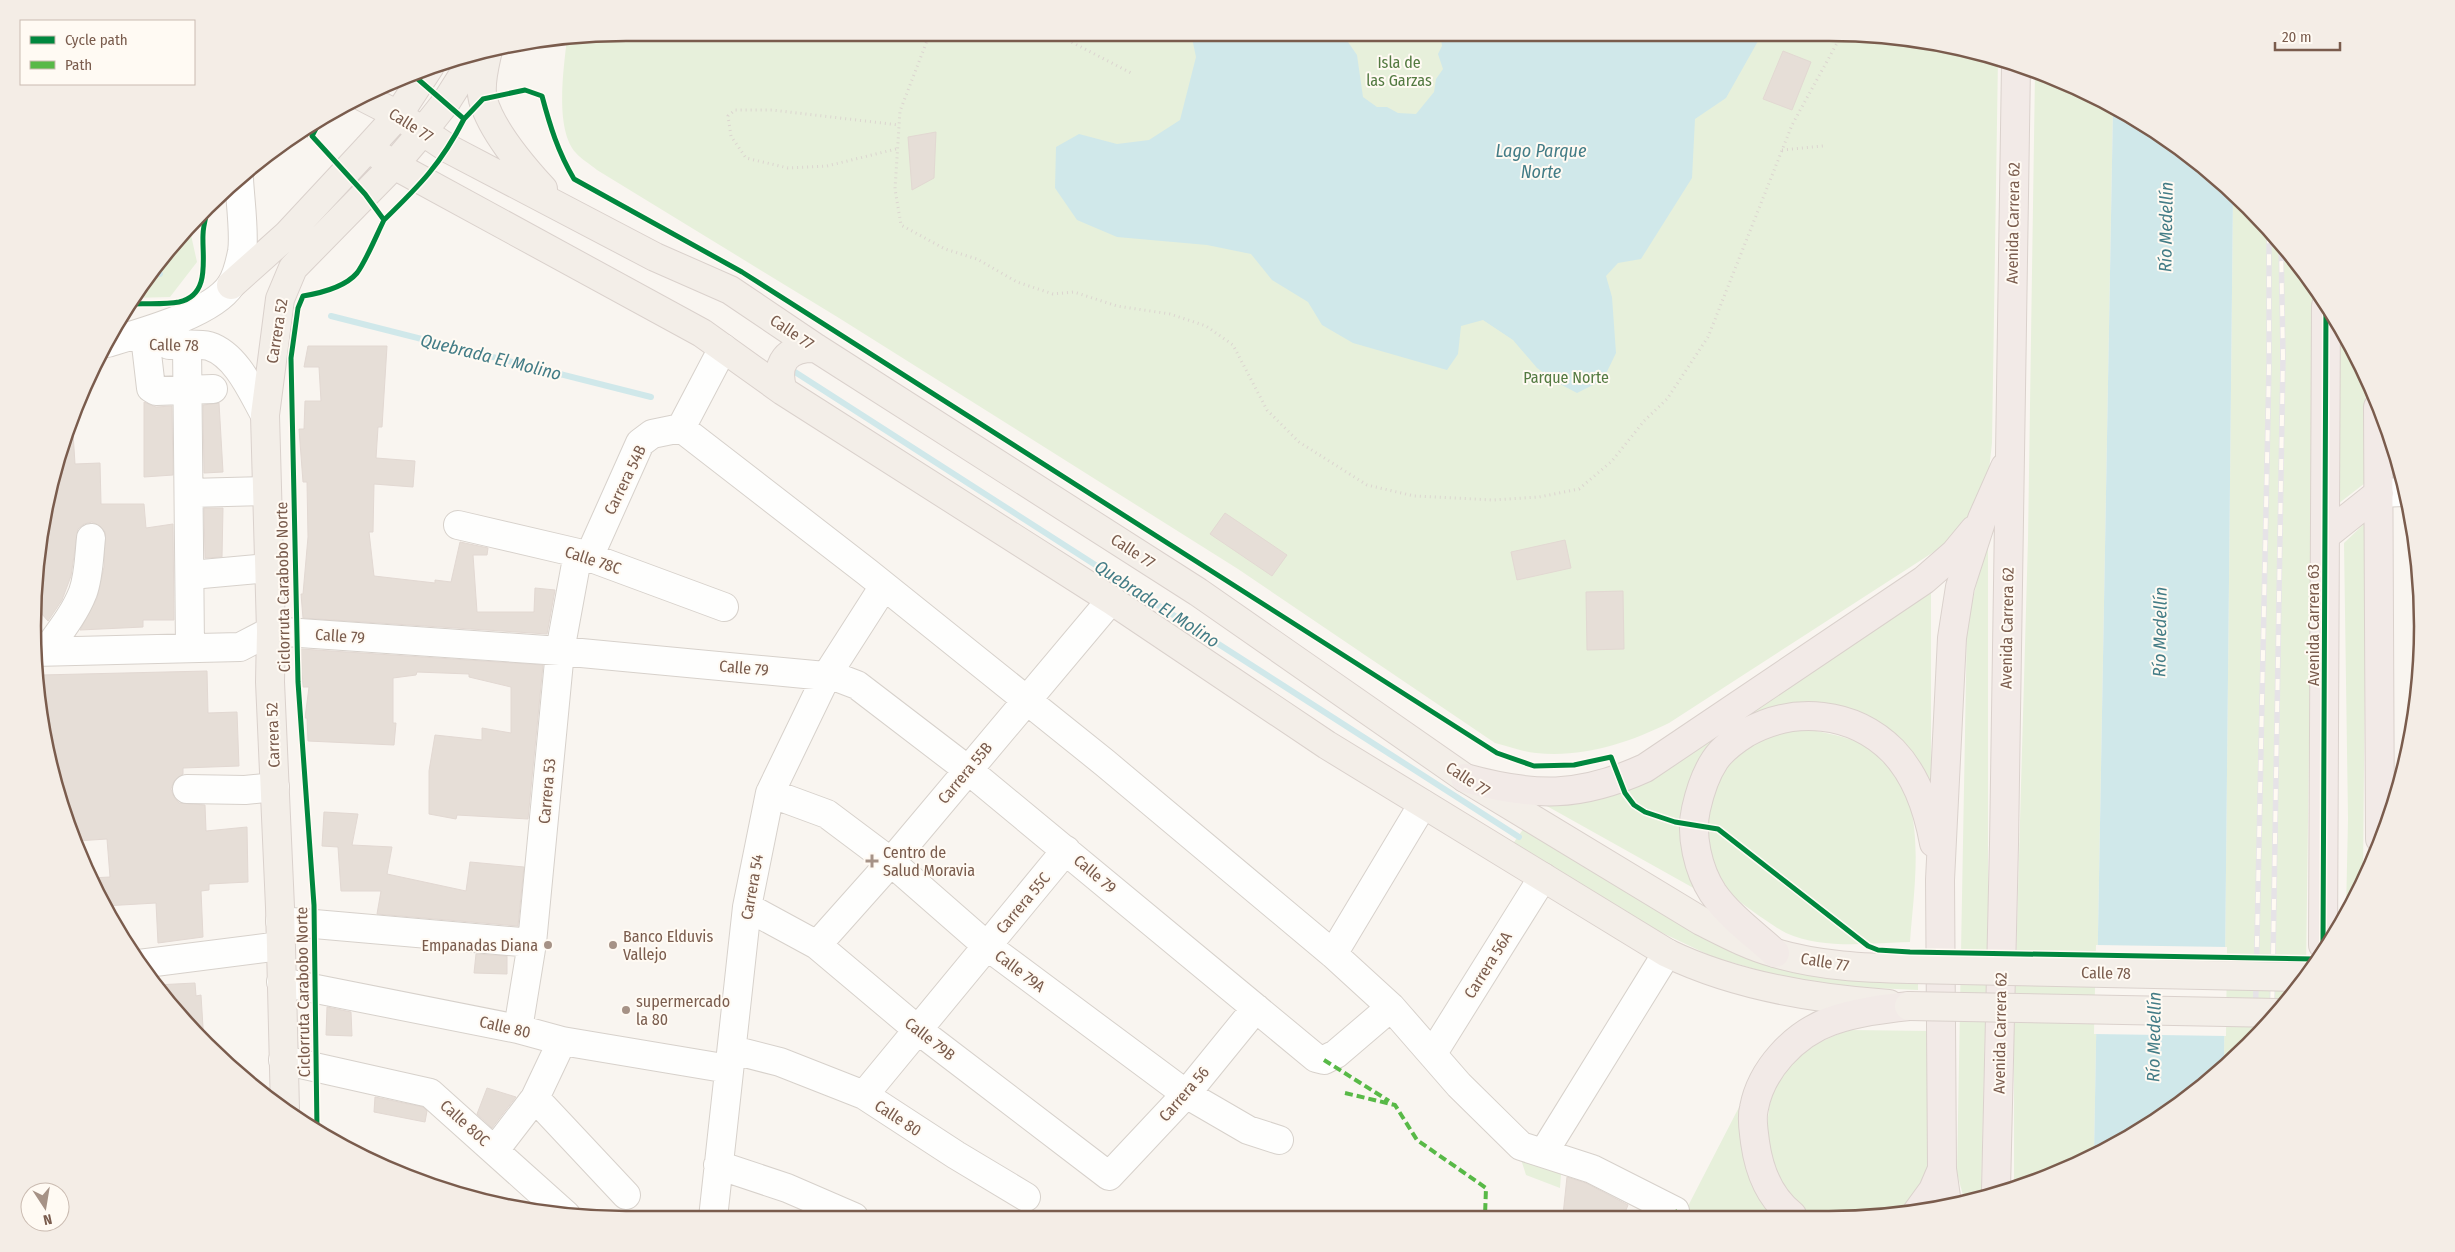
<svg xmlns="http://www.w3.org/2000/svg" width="2455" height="1252" viewBox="0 0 2455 1252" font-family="'Fira Sans Condensed',sans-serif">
	<rect width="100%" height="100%" fill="#f9f5f0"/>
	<path fill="#e7f0db" d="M626 33 1868 34 1983 53 1998 58 1992 443 1989 470 1968 521 1946 544 1669 723C1628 743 1583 758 1536 753 1523 752 1508 746 1495 743L1238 569 839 318 597 170C590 164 581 159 576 153 554 129 564 67 567 38Z
		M2035 72 2092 94 2113 107 2094 1154 2056 1174 2014 1186V1033L2028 539Z
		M2233 195 2275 235 2315 291 2306 971 2275 1018 2224 1063Z
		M189 226 197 262 170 297 132 298 180 234Z
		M2340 326 2366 380 2365 483 2338 504Z
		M2366 522 2363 884 2346 912 2348 819 2344 543Z
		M1988 538V904L1981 1194 1964 1199 1957 1173 1967 622Z
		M1931 584V785L1906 747 1849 709 1815 702 1786 705 1708 749 1697 890 1545 805 1585 802 1610 795Z
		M1811 730C1832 734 1854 738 1873 750 1932 788 1914 883 1910 942 1871 943 1823 950 1786 933 1773 926 1738 902 1728 891 1703 860 1698 811 1717 776 1727 758 1755 741 1774 733 1784 729 1800 731 1811 730Z
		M1524 828 1715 943 1918 979V990L1811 985 1713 957 1650 927 1512 845Z
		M1849 1030 1931 1031 1934 1171 1921 1198 1902 1214 1808 1215C1764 1196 1757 1113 1781 1076 1797 1051 1823 1040 1849 1030Z
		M1752 1082 1778 1215H1647L1654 1192 1687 1208Z
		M1519 1153 1562 1161 1560 1188 1526 1175Z"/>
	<path fill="#d0e8ea" d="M1191 33H1345L1348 42 1357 55 1363 97 1377 107H1387L1398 113 1416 114 1434 92 1436 79 1443 69 1438 54 1442 46 1440 33 1762 34 1726 98 1695 119 1692 178 1641 259 1618 263 1606 276 1612 297 1616 353 1603 380 1577 393 1558 383 1537 368 1513 340 1483 320 1461 326 1458 354 1447 370 1353 343 1322 325 1308 302 1272 280 1251 254 1207 245 1117 237 1077 220 1055 188 1056 147 1079 134 1117 144 1149 140 1180 120 1196 57Z
		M2113 107 2191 155 2233 195 2224 1063 2159 1119 2094 1154Z"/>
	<path fill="#f9f5f0" d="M2096 945 2227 947 2226 1036 2094 1034Z"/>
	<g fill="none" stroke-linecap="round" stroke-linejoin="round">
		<path stroke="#d0e8ea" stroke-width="6" d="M152 271 160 274
			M331 316 651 397
			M795 372 1519 837"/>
	</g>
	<path fill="#e6ded7" stroke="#e2d8d2" d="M1783 51 1811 62 1792 110 1763 99Z
		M936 132 934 178 912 190 908 137Z
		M308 346H387L382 427H378L376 458 415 461 413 487 374 484 373 532H369L374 576 435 583V580L451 582 460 542 488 548 487 555H473L477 612H534L535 588 555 590 547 634 303 618 301 594H303L308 537 307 482H303L299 429H304L305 401H321L319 367H304Z
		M144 402 156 407 172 406 173 475 144 477Z
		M219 403 223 472 204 473 203 405Z
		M72 417 75 464 100 463 101 504H144L146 528 173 524 174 620H143V627L80 630 97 598 104 567 105 532 100 526 92 522 84 524 78 529 71 576 62 600 48 621 41 613 39 555 53 473Z
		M204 508H223L222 557 205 558Z
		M1225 513 1287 555 1272 576 1210 534Z
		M1565 540 1571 568 1517 580 1511 552Z
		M1623 591 1624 649 1587 650 1586 592Z
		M301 649 543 665 528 819 457 815 456 819 429 814V771L435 735 482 740V728L511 733V687L469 677V674L417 672 416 675 393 678V723H396L394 745 308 741 307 718H305L309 687H303Z
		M207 671 208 713 237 712 239 766 183 768V774L174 781 171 789 174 797 179 803 205 805 206 831 247 827 248 882 209 884V890L201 891 203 937 158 943 156 903 104 906 94 888 90 878 110 877 107 839 76 841 53 779 44 725 41 675Z
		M324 812 358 814 352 845 392 847 387 874 466 891 470 862 524 867 518 926 377 914 381 891H341L338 847 322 846Z
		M476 954 507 956V974L474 973Z
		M195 983 196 996 201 995 204 1043 156 985Z
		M327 1007 351 1012 352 1036 326 1035Z
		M487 1088 516 1097 492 1128 477 1114Z
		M375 1097 423 1107 427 1111 425 1122 374 1112Z
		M1567 1177 1586 1183 1628 1205 1624 1215H1563Z"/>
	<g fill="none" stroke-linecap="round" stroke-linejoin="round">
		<defs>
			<path id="minor" d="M107 343C140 333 212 314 231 285 236 277 240 262 242 252 245 235 240 199 239 179
				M146 345 151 388 156 391 213 389
				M169 345C182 345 197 343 209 346 237 355 252 392 265 415
				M187 345 190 646
				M681 428 867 572 1105 763 1333 954 1391 1007 1459 1085 1521 1146 1592 1169 1675 1211
				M681 428 723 348
				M189 493 267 491
				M2379 493 2404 492
				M458 525 578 553 724 607
				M589 557 640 443 652 434 681 428
				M191 575 269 568
				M46 651C59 633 75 613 83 592 89 575 89 556 91 538
				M34 652 240 647 271 631 560 651 836 677 857 685 968 770 1316 1058 1324 1060 1336 1054 1391 1007
				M187 789 245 790 275 787
				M770 793 827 814 891 862 987 946 1186 1094 1248 1130 1279 1140
				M747 907 817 945 918 1030 1109 1176 1186 1094 1256 1008
				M280 921 532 943
				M817 945 891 862 1111 600
				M1333 954 1423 804
				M139 964 280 946
				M281 982 518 1029 562 1041 729 1069
				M518 1029 532 943 560 651 578 553
				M733 1050 780 1062 864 1095 956 1155 1026 1197
				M1433 1053 1543 877
				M283 1060 430 1093 566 1215
				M864 1095 1066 850
				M535 1098 626 1195
				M495 1150 535 1098 562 1041
				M1544 1152 1667 953
				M718 1165 787 1188 854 1217
				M713 1218 747 907 770 793 827 675 884 586"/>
			<path id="major" d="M488 50C485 64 479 85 483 100 492 131 521 165 543 189
				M363 97 398 115 449 149 655 257 730 290 816 348 1198 592 1465 778 1701 921C1725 933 1749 946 1775 953 1819 966 1865 968 1910 969
				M368 148 394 165 702 333 783 391 1111 600 1327 745 1667 953C1735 986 1814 999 1889 1004
				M231 285 287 235 368 148 398 115 430 66
				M783 391C774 363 787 347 816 348
				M285 1109 280 907 270 682 271 631 265 415 280 299 293 268 394 165 423 131 446 102 477 53"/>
			<path id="highway" d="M2378 407 2380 839
				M2325 536 2379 493
				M1465 778C1534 797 1579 798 1645 768L1924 580 1955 553 1974 530
				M2323 945 2326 306
				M1775 953C1754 934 1729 916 1713 893 1698 870 1690 835 1696 809 1700 791 1705 775 1715 760 1723 748 1735 740 1746 733 1794 706 1853 711 1893 751 1916 775 1928 810 1934 843
				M1996 1190 2004 844 2016 65
				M1947 1204 1942 1169 1940 880 1952 638 1960 587 1982 519 2005 467
				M1917 1212 1933 1190 1942 1169
				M1792 1215C1769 1197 1759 1171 1755 1142 1754 1132 1751 1119 1754 1108 1761 1070 1794 1034 1831 1021 1857 1012 1882 1009 1909 1006"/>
		</defs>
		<use href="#minor" stroke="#d7d1cb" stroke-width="30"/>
		<use href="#major" stroke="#dad1cc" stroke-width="30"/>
		<use href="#highway" stroke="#dad1cc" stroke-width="30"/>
		<path stroke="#dcd5d0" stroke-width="3" stroke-dasharray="1 4" stroke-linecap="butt" d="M930 33 900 111 895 189 901 225 945 249 977 259 1017 282 1053 294 1074 292 1117 306 1170 314 1206 326 1233 345 1267 410 1299 442 1367 485 1414 496 1493 500 1539 497 1579 489 1612 461 1644 421 1667 399 1708 337 1792 125 1842 34
			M1054 33 1133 74
			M292 137 312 136
			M896 149 827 166 788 168 746 158 731 136 728 116 735 110H772L899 125
			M1782 150 1823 146"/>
		<use href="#minor" stroke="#fefefd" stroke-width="28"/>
		<use href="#major" stroke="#f3eee8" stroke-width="28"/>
		<use href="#highway" stroke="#f2eae7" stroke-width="28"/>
		<defs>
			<path id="rail" d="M2272 1020 2283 356 2281 243
				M2255 1035 2269 367V229"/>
		</defs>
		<use href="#rail" stroke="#e6e3e7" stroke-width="5.5"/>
		<use href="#rail" stroke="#fffaf3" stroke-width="4" stroke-dasharray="11" stroke-linecap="butt"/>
		<defs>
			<path id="major-bridge" d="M1910 969 2302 977
				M1909 1006 2278 1013"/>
		</defs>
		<use href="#major-bridge" stroke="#dad1cc" stroke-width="30" stroke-linecap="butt"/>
		<use href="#major-bridge" stroke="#f3eee8" stroke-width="28"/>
		<path stroke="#58b947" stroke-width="4" stroke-dasharray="8 4" stroke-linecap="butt" d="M1324 1060 1389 1101
			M1345 1093 1395 1105 1417 1140 1486 1188 1485 1216
			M1675 1211 1682 1215"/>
		<defs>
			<path id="cycleway" d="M412 74 464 119 483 99 525 90 542 96C550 126 558 152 574 179L742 272 1497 753 1534 766 1574 765 1611 757 1625 793 1634 805 1645 812 1675 822 1718 829 1868 946 1878 950 1910 952 2314 959
				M384 220C420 185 441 164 464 119
				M128 304C145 303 163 305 179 302 211 295 202 258 203 235 203 226 206 217 208 208
				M2323 945 2326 306
				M317 1130 314 905 298 682 291 358 298 308 303 296C321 293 345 287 357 273 366 261 377 234 384 220L365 194 312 136 322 117"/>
		</defs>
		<use href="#cycleway" stroke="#fffaf3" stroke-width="8"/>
		<use href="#cycleway" stroke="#00873e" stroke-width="5"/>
	</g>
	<g fill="#a69286" stroke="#fffaf3" stroke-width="2">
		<path d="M869.5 853.5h5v5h5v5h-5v5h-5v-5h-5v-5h5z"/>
		<circle cx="548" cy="945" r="5"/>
		<circle cx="613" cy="945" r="5"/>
		<circle cx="626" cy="1010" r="5"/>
	</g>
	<g text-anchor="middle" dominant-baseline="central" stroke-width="4" stroke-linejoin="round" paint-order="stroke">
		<g font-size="16" fill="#537a41" stroke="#fffaf3">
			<text x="1399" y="62">Isla de<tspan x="1399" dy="18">las Garzas</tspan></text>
			<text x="1566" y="377">Parque Norte</text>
		</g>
		<g font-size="16" fill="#7a5c4d" stroke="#fffaf3">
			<text transform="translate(411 125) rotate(32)">Calle 77</text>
			<text transform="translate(2013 223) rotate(-89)">Avenida Carrera 62</text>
			<text transform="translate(277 331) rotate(-81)">Carrera 52</text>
			<text transform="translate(792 332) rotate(34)">Calle 77</text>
			<text transform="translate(174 345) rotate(1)">Calle 78</text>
			<text transform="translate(625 480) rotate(-64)">Carrera 54B</text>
			<text transform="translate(1133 551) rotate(33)">Calle 77</text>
			<text transform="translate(593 560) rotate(18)">Calle 78C</text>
			<text transform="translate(283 587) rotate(-91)">Ciclorruta Carabobo Norte</text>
			<text transform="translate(2313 625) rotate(-90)">Avenida Carrera 63</text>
			<text transform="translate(2007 628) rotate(-89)">Avenida Carrera 62</text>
			<text transform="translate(340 636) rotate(4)">Calle 79</text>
			<text transform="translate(744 668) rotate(5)">Calle 79</text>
			<text transform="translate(273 735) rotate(-92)">Carrera 52</text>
			<text transform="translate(965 773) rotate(-50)">Carrera 55B</text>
			<text transform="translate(1468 779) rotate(33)">Calle 77</text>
			<text transform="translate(547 791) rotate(-85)">Carrera 53</text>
			<text transform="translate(1095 874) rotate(40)">Calle 79</text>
			<text transform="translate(752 887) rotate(-80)">Carrera 54</text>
			<text transform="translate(1023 903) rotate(-50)">Carrera 55C</text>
			<text transform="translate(1825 962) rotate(9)">Calle 77</text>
			<text transform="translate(1488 965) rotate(-58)">Carrera 56A</text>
			<text transform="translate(1020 971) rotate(37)">Calle 79A</text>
			<text transform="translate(2106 973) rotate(1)">Calle 78</text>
			<text transform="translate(303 992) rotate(-91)">Ciclorruta Carabobo Norte</text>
			<text transform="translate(505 1027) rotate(13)">Calle 80</text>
			<text transform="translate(2000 1033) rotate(-89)">Avenida Carrera 62</text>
			<text transform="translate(930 1039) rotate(38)">Calle 79B</text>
			<text transform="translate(1184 1094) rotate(-49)">Carrera 56</text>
			<text transform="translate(898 1118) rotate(33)">Calle 80</text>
			<text transform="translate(465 1123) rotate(42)">Calle 80C</text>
		</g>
		<g font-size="16" fill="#7a5c4d" stroke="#fffaf3" text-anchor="start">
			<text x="883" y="852">Centro de<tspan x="883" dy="18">Salud Moravia</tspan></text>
			<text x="623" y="936">Banco Elduvis<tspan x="623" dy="18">Vallejo</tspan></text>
			<text x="538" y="945" text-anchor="end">Empanadas Diana</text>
			<text x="636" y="1001">supermercado<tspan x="636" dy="18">la 80</tspan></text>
		</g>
		<g font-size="18" font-style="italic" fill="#437c86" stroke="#fffaf3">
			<text x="1541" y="151">Lago Parque<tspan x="1541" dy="21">Norte</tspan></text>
			<text transform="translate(2166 227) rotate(-89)">Río Medellín</text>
			<text transform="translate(491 357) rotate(14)">Quebrada El Molino</text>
			<text transform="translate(1157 604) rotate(33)">Quebrada El Molino</text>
			<text transform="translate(2160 632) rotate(-89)">Río Medellín</text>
			<text transform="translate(2154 1037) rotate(-89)">Río Medellín</text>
		</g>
	</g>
	<path d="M0 0H2455V1252H0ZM626 41H1829A585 585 0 0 1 2414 626V626A585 585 0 0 1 1829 1211H626A585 585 0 0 1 41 626V626A585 585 0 0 1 626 41Z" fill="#f4ede6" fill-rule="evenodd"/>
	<path fill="none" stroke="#7a5c4d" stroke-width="2.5" d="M626 41H1829A585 585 0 0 1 2414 626V626A585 585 0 0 1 1829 1211H626A585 585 0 0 1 41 626V626A585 585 0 0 1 626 41Z"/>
	<rect x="20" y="20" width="175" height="65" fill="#fffaf3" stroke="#cabbb1"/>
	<rect x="30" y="36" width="25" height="8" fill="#00873e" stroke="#cabbb1"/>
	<text x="65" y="45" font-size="15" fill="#7a5c4d">Cycle path</text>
	<rect x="30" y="61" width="25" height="8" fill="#58b947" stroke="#cabbb1"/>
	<text x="65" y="70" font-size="15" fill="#7a5c4d">Path</text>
	<g transform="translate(45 1207) rotate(168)"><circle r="24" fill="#fffaf3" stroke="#cabbb1"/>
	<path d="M0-4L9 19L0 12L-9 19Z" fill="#a69286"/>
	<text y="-8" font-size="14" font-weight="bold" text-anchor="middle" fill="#7a5c4d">N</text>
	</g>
	<path d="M2275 42v8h65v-8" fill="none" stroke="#7a5c4d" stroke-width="2.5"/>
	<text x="2282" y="42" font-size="15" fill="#7a5c4d" stroke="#fffaf3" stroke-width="4" paint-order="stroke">20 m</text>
</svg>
